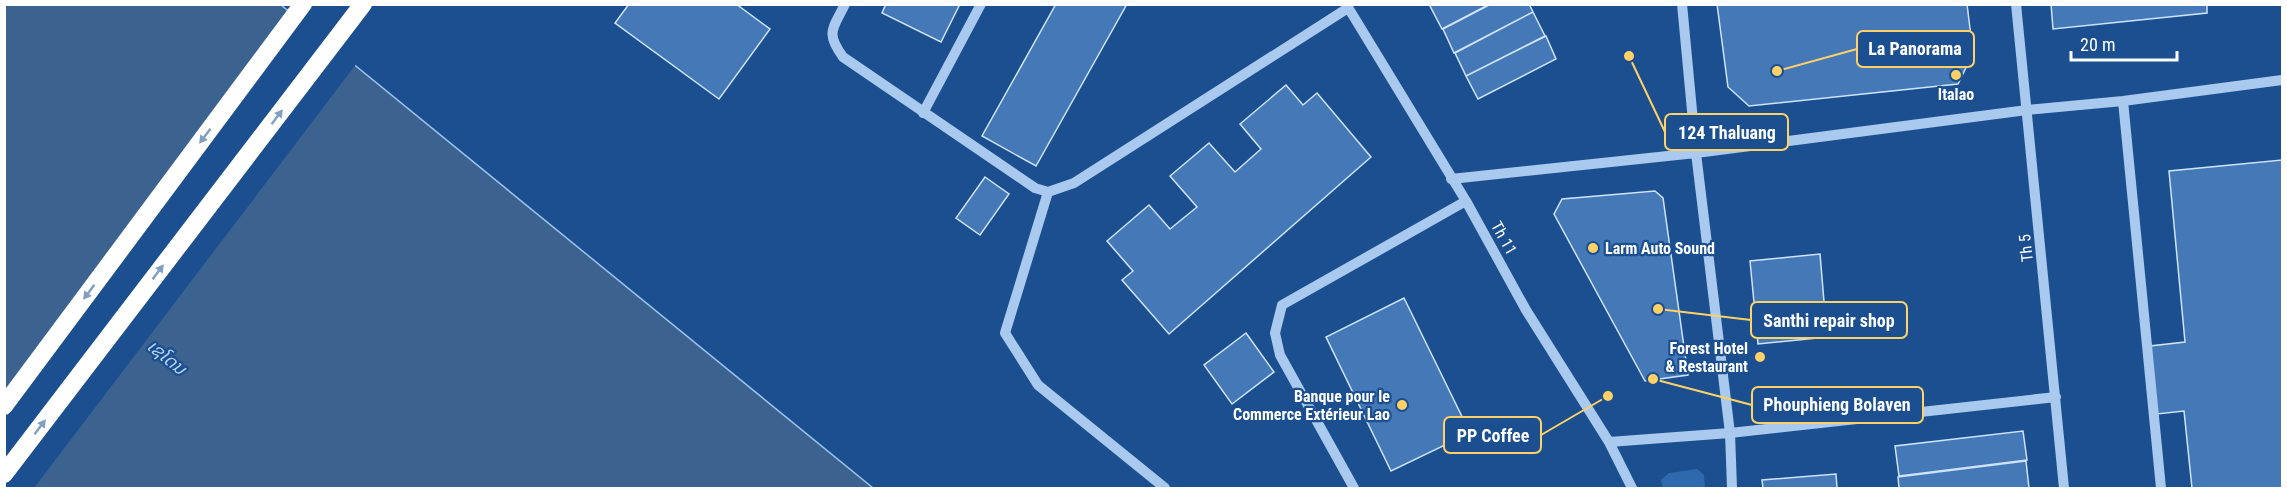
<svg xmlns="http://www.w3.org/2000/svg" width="2287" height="493" viewBox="0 0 2287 493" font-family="'Roboto Condensed','Noto Sans Lao',sans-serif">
	<rect width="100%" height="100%" fill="#1b4f8f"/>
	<path fill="#2e69ad" d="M1697 469 1704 475 1705 488H1663L1661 480 1669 473Z"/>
	<path fill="#3c6290" stroke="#9cc4f0" stroke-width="1.5" d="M4 5H281L873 488H5Z"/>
	<path fill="#1b4f8f" d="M293 10 357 63 34 488H4L5 391Z"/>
	<path fill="#4478b7" stroke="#cfe3fa" stroke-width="1.5" d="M629 4H736L770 29 719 99 615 23Z
		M886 4H960L941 42 882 13Z
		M1056 4H1127L1036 166 982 136Z
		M1434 4H1490L1442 29 1430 6Z
		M1491 4H1529L1533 12 1454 53 1443 29Z
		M1717 4H1967L1973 53 1958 84 1749 106 1728 87Z
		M2051 4H2207V13L2053 29Z
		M1533 12 1545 36 1466 76 1455 53Z
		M1546 36 1556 59 1478 99 1466 76Z
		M1286 85 1303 105 1317 93 1371 157 1169 334 1122 280 1133 271 1107 241 1149 205 1170 229 1197 207 1170 176 1209 143 1235 172 1261 149 1240 124Z
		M2282 160V488H2192L2184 411 2157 414 2150 346 2185 342 2169 171Z
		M985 177 1009 194 980 235 956 218Z
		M1655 191 1663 198 1688 375 1645 381 1554 214 1562 199Z
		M1820 254 1827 337 1758 344 1750 261Z
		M1404 298 1470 433 1391 471 1326 337Z
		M1246 333 1274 372 1232 404 1204 365Z
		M2023 431 2027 460 1899 476 1895 446Z
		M2026 461 2029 488H1899L1898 477Z
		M1836 474 1837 488H1763L1762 480Z"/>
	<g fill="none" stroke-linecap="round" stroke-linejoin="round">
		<path stroke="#a9c9ee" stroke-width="10" d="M845 4C833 29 825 32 843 57L1035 188 1048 192 1074 183 1348 8
			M1346 4 1466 201 1526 310 1609 442 1632 488
			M1682 4 1696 153 1730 433 1732 488
			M2016 4 2064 488
			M2123 101 2161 488
			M923 113 981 4
			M1451 179 1696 153 2027 110 2123 101 2282 80
			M1048 192 1005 333 1038 385 1165 488
			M1609 442 1730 433 2056 397
			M1354 488 1280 355 1275 333 1282 305 1466 201"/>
		<path stroke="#fff" stroke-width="18" d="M4 406 303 4
			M4 474 363 4"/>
	</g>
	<defs><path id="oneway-solid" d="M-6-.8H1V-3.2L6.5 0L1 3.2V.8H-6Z" transform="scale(1.5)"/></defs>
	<g fill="#829ec1">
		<use href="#oneway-solid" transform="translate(277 117) rotate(-53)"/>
		<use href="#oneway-solid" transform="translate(205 136) rotate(127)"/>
		<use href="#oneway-solid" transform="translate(158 272) rotate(-53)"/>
		<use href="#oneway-solid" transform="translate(89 292) rotate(127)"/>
		<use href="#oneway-solid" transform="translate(40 427) rotate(-53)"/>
	</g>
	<g fill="#ffd166" stroke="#1b4f8f" stroke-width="2">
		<circle cx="1956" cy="75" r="6"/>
		<circle cx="1593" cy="248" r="6"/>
		<circle cx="1760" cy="357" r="6"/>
		<circle cx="1402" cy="405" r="6"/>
	</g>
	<g text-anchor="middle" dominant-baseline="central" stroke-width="4.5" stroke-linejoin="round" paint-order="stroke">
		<g font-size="16" font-weight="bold" fill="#fff" stroke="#1b4f8f" text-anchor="end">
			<text x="1956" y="94" text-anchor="middle">Italao</text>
			<text x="1605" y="248" text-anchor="start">Larm Auto Sound</text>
			<text x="1748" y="348">Forest Hotel<tspan x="1748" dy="18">&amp; Restaurant</tspan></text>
			<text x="1390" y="396">Banque pour le<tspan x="1390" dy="18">Commerce Extérieur Lao</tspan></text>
		</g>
		<g font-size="16" fill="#fff" stroke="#1b4f8f">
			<text transform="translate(1504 238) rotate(61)">Th 11</text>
			<text transform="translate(2026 248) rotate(-96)">Th 5</text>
		</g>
		<g font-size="18" font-style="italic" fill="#b5d3f5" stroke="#1b4f8f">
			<text transform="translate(167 357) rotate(39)">ເຊໂດນ</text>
		</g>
	</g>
	<path fill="none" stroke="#ffd166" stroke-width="2" d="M1777 71L1857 49M1629 56L1665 132M1658 309L1751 320M1653 379L1752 405M1608 396L1541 435"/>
	<g fill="#ffd166" stroke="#1b4f8f" stroke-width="2">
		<circle cx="1777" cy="71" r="6"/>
		<circle cx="1629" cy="56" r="6"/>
		<circle cx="1658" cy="309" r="6"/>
		<circle cx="1653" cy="379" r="6"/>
		<circle cx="1608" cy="396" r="6"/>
	</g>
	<g fill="#1b4f8f" stroke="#ffd166" stroke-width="2">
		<rect x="1857" y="31" width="117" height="36" rx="6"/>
		<rect x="1665" y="114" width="123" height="36" rx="6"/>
		<rect x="1751" y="302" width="156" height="36" rx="6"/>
		<rect x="1752" y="387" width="171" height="36" rx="6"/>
		<rect x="1444" y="417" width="97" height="36" rx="6"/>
	</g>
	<g font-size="18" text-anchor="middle" font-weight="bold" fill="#fff">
		<text x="1915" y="55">La Panorama</text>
		<text x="1727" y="139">124 Thaluang</text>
		<text x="1829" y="327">Santhi repair shop</text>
		<text x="1837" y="411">Phouphieng Bolaven</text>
		<text x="1493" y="442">PP Coffee</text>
	</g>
	<rect width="2287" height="493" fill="none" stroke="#ffffff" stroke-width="12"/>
	<path d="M2071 51v9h106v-9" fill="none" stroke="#ffffff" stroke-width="3"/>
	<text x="2080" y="51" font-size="18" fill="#ffffff" stroke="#1b4f8f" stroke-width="4.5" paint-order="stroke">20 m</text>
</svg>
